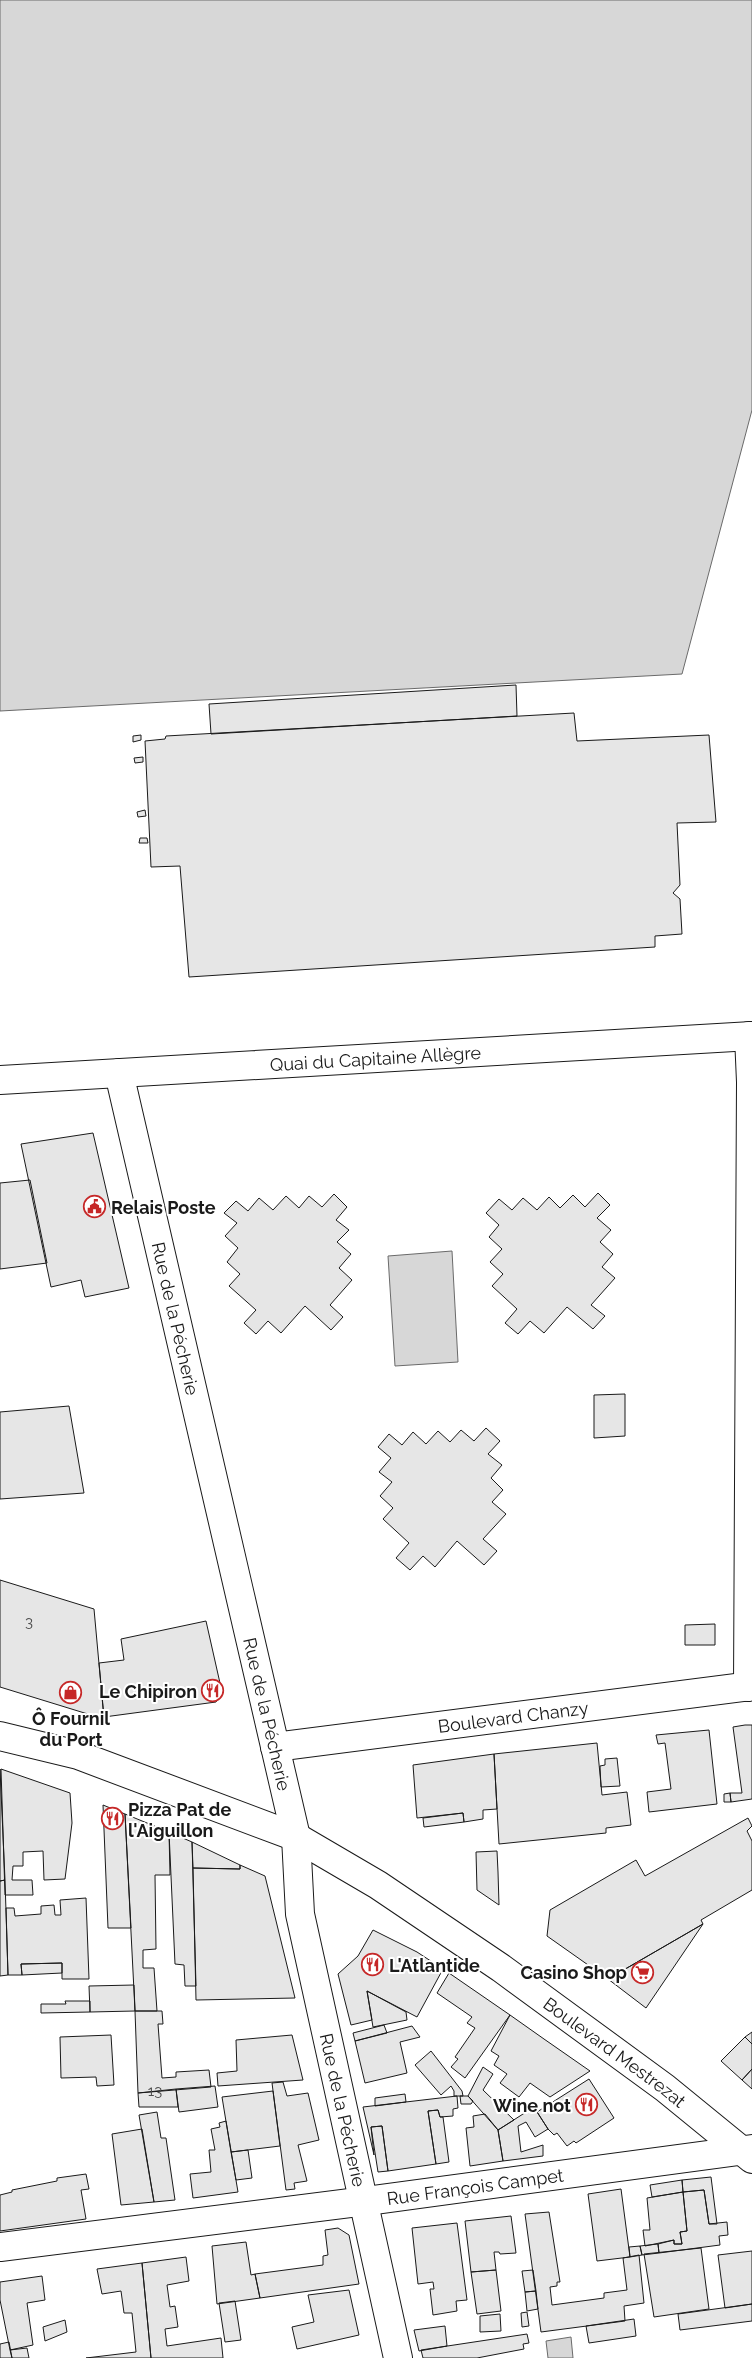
<svg xmlns="http://www.w3.org/2000/svg" width="752" height="2358" viewBox="0 0 752 2358" font-family="Raleway,sans-serif">
	<rect width="100%" height="100%" fill="#fff"/>
	<path fill="#d7d7d7" stroke="#6a6a6a" d="M0 0H752V410L682 674 0 711Z
		M452 1251 458 1362 395 1366 388 1256Z
		M571 2337 573 2358H548L546 2341Z"/>
	<path fill="#e6e6e6" stroke="#1a1a1a" d="M516 685 517 716 211 734 209 704Z
		M574 713 577 741 709 735 716 822 677 823 680 885 673 893 680 899 682 934 655 936V947L189 977 180 866 151 867 145 741 165 739 166 736Z
		M141 735V740L133 742V736Z
		M143 757V762L135 763 134 758Z
		M145 810 146 816 138 817 137 812Z
		M140 838H147L148 843H139Z
		M93 1133 129 1288 85 1297 81 1280 51 1287 21 1144Z
		M30 1180 47 1263 0 1269V1183Z
		M598 1193 610 1205 597 1218 611 1230 600 1242 613 1254 602 1267 615 1278 591 1305 605 1316 593 1329 567 1307 544 1333 530 1321 518 1334 505 1323 517 1309 492 1286 503 1274 490 1262 502 1249 489 1237 499 1225 486 1213 499 1199 512 1210 523 1198 537 1210 549 1197 560 1208 573 1195 585 1207Z
		M334 1194 347 1207 336 1220 349 1230 337 1242 351 1254 339 1268 352 1280 330 1305 343 1317 331 1330 305 1306 281 1333 268 1321 256 1334 244 1323 256 1310 229 1286 240 1274 227 1262 238 1248 225 1236 237 1223 224 1213 236 1201 248 1211 259 1198 273 1210 286 1196 299 1208 309 1196 322 1207Z
		M625 1394V1436L594 1438V1395Z
		M69 1406 84 1493 0 1499V1412Z
		M486 1428 500 1441 488 1454 502 1465 491 1478 503 1490 492 1502 506 1514 483 1539 497 1551 484 1565 457 1541 435 1567 423 1556 410 1570 396 1558 409 1543 383 1519 393 1508 380 1496 392 1482 379 1472 391 1458 378 1447 389 1434 402 1445 413 1432 426 1444 438 1431 450 1442 461 1430 474 1441Z
		M0 1580 94 1609 104 1719 0 1687Z
		M206 1621 222 1692 216 1702 104 1717 99 1663 124 1660 121 1639Z
		M715 1624V1645H685V1625Z
		M745 1725H752V1799L731 1802 730 1793H742L733 1727Z
		M709 1730 717 1804 649 1812 647 1792 671 1789 665 1743 658 1744 656 1735Z
		M597 1743 602 1795 627 1792 631 1825 606 1828V1833L499 1844 494 1754Z
		M494 1754 497 1809 483 1810V1819L464 1822 463 1813 417 1818 413 1765Z
		M617 1758 620 1786 601 1787 600 1766 605 1765V1759Z
		M0 1769 5 1880 0 1881Z
		M1 1769 70 1793 72 1823 65 1879 44 1880 43 1851 23 1852V1866H13L12 1880H32L33 1895H5Z
		M730 1793 731 1802H724V1794Z
		M103 1805 125 1814 131 1928H108Z
		M463 1813 464 1822 424 1827 423 1818Z
		M125 1814 169 1832 170 1875H155L156 1949 143 1950V1968H154L157 2011H135Z
		M748 1818 752 1826 747 1831 752 1841V1890L701 1920 703 1924 608 1979 547 1936 550 1910 636 1860 645 1876Z
		M169 1832 192 1842 196 1986H185L184 1965 175 1964Z
		M192 1842 240 1865V1869L193 1868Z
		M497 1851 498 1872 499 1905 477 1890 476 1852Z
		M240 1865 265 1876 295 1998 196 2000 193 1868 240 1869Z
		M5 1880 8 1975 0 1976V1881Z
		M86 1898 89 1979H62V1963L21 1964 22 1975H8L6 1908H14L15 1916 41 1914V1906L54 1905 55 1915H61L60 1900Z
		M703 1924 646 2008 608 1979Z
		M373 1930 417 1952 443 1969 417 2017 367 1991 372 2020 351 2025 338 1974 358 1956Z
		M62 1963V1973L22 1975 21 1964Z
		M449 1973 510 2015 465 2078 451 2067 458 2059 455 2057 475 2028 467 2023 472 2017 437 1993Z
		M134 1985 135 2011 90 2012 89 1986Z
		M367 1991 406 2012 407 2020 373 2027Z
		M65 2001H90V2012L41 2013V2004H66Z
		M135 2011H162L163 2024H158L162 2078 176 2077V2072L209 2070 211 2087 138 2093Z
		M510 2015 544 2039 590 2071 550 2097 530 2083 519 2097 500 2083 507 2074 494 2065 499 2056 491 2051Z
		M384 2025 387 2033 355 2041 353 2033Z
		M412 2026 420 2037 400 2042 407 2073 365 2083 355 2041Z
		M752 2032V2044L745 2037Z
		M111 2035 114 2085 97 2086 96 2077 61 2078 60 2037Z
		M292 2035 303 2080 218 2086 217 2073 237 2071 236 2040Z
		M745 2037 752 2044V2069L742 2080 721 2061Z
		M431 2051 462 2091 463 2096H454V2091L451 2086 441 2095 415 2065Z
		M483 2067 493 2074 483 2090 514 2120 498 2130 468 2096Z
		M752 2069V2089L742 2080Z
		M589 2079 614 2118 576 2143 574 2141 567 2146 557 2133 554 2135 548 2129 537 2112Z
		M283 2082 287 2096 308 2093 319 2140 298 2145 307 2181 294 2183 295 2189 286 2190 272 2083Z
		M215 2086 218 2107 179 2112 176 2089Z
		M176 2089 178 2107H139L138 2093Z
		M273 2091 280 2146 231 2152 222 2097Z
		M405 2094 406 2102 375 2106V2098Z
		M457 2096 458 2108 453 2109V2116L440 2117 438 2110 428 2111 436 2164 388 2171 382 2126 371 2127 374 2155 363 2107Z
		M460 2096H468L473 2101 471 2104H461Z
		M534 2107 548 2129 535 2137 526 2122 518 2126 521 2152 543 2145V2156L503 2161 498 2130Z
		M438 2110 440 2117H443L449 2162 436 2164 428 2111Z
		M157 2112 161 2138H166L175 2200 154 2202 139 2115Z
		M485 2114 498 2130 503 2161 470 2166 466 2128 474 2127 473 2116Z
		M226 2121 238 2192 193 2198 190 2174 211 2172 209 2150H215L211 2129 220 2127 219 2123Z
		M382 2126 388 2171 378 2172 371 2127Z
		M142 2129 154 2202 121 2205 112 2134Z
		M248 2150 252 2178 236 2180 231 2152Z
		M86 2174 89 2189 81 2190 86 2219 0 2231V2195L12 2192V2190L57 2181V2178Z
		M711 2177 717 2224H709L704 2190 683 2192 682 2180Z
		M682 2180 683 2192 652 2197 650 2185Z
		M621 2189 630 2257 597 2261 588 2194Z
		M704 2190 709 2224 727 2222 728 2235 719 2236 720 2245 659 2253 658 2244 674 2240V2244H682L680 2232 687 2231 683 2192Z
		M683 2192 687 2231 680 2232 682 2244H674V2240L645 2246 643 2230H650L647 2198Z
		M549 2212 560 2282H557V2286L550 2287 552 2305 604 2298V2293L627 2290 623 2258 639 2255 644 2303 624 2306 625 2321 541 2332 525 2214Z
		M511 2216 516 2253 500 2254 499 2252H494L496 2270 471 2272 465 2221Z
		M457 2223 467 2300 456 2301 457 2311 433 2315 430 2289H434L433 2282 418 2284 412 2228Z
		M338 2228 349 2235 359 2284 260 2298 255 2274 323 2265V2256L328 2255 325 2230Z
		M246 2242 251 2275 255 2274 260 2298 217 2304 212 2246Z
		M658 2244 659 2253 642 2255 640 2246Z
		M640 2246 642 2255 630 2257 629 2247Z
		M701 2248 709 2309 654 2317 644 2254Z
		M752 2251V2304L725 2308 718 2255Z
		M186 2257 189 2281 167 2285 170 2307 175 2306 178 2327 165 2329 167 2346 221 2338 223 2358H151L142 2263Z
		M142 2263 151 2358H86L136 2352 132 2313H124L121 2291 102 2294 97 2269Z
		M496 2270 501 2311 477 2314 471 2272Z
		M533 2270 536 2291 525 2292 522 2271Z
		M42 2276 45 2300 27 2303 33 2345 10 2350 0 2300V2282Z
		M349 2290 359 2335 297 2349 292 2327 314 2322 308 2295Z
		M536 2291 538 2309 527 2311 525 2292Z
		M235 2301 241 2340 225 2342 219 2303Z
		M752 2304V2321L680 2330 678 2314Z
		M527 2312 529 2326 522 2327 521 2313Z
		M500 2314 501 2331 480 2332V2316Z
		M634 2319 636 2336 589 2343 586 2326Z
		M65 2320 67 2332 45 2341 43 2327Z
		M445 2326 447 2346 419 2351 414 2330Z
		M527 2334 529 2343 523 2344 524 2349 477 2358H423L421 2350Z
		M9 2342 12 2358H0V2344Z
		M27 2348 29 2358H12L10 2350Z"/>
	<g fill="none" stroke-linecap="round" stroke-linejoin="round">
		<defs>
			<g id="minor">
				<path id="s1" d="M119 1073 296 1837 300 1914 398 2358"/>
				<path id="s2" d="M0 1080 752 1036"/>
				<path d="M748 1687 751 1082 749 1036"/>
				<path id="s3" d="M275 1747 752 1686"/>
				<path id="s4" d="M0 2247 374 2200 752 2149"/>
			</g>
			<g id="major">
				<path id="s5" d="M0 1736 78 1755 296 1837 378 1885 501 1968 665 2088 752 2159"/>
			</g>
		</defs>
		<use href="#minor" stroke="#1a1a1a" stroke-width="30"/>
		<use href="#major" stroke="#1a1a1a" stroke-width="30"/>
		<use href="#minor" stroke="#fff" stroke-width="28"/>
		<use href="#major" stroke="#fff" stroke-width="28"/>
	</g>
	<defs>
		<symbol id="civic-ring" viewBox="-11 -11 22 22"><circle r="9.5" fill="#fff" stroke="#c62828" stroke-width="1.5"/><path d="M-.6-6.5H3V-4.5H.6V-3L4-1V1h2V6H-6V1h2V-1L-.6-3ZM-1.2 2.5V6h2.4V2.5Z" fill="#c62828"/></symbol>
		<symbol id="restaurant-ring" viewBox="-11 -11 22 22"><circle r="9.5" fill="#fff" stroke="#c62828" stroke-width="1.5"/><path d="M-5-6h1v4h1v-4h1v4h1v-4h1v5L-1.5 .5V6h-2V.5L-5-1ZM5-6V6H3V1.5H1.5Q1.5-4 5-6Z" fill="#c62828"/></symbol>
		<symbol id="shop-ring" viewBox="-11 -11 22 22"><circle r="9.5" fill="#fff" stroke="#c62828" stroke-width="1.5"/><path d="M-5-2.5h2.3a2.7 3.5 0 0 1 5.4 0H5L5.5 6h-11ZM-1.5-2.5h3a1.5 2.3 0 0 0-3 0Z" fill="#c62828"/></symbol>
		<symbol id="supermarket-ring" viewBox="-11 -11 22 22"><circle r="9.5" fill="#fff" stroke="#c62828" stroke-width="1.5"/><path d="M-6-5.5h2.5l.6 2H6L4.5 2H-2.5L-4.4-4H-6ZM-1.5 3.2a1.3 1.3 0 1 0 .1 0ZM3 3.2a1.3 1.3 0 1 0 .1 0Z" fill="#c62828"/></symbol>
	</defs>
	<g fill-rule="evenodd">
		<use href="#civic-ring" x="82" y="1194" width="25" height="25"/>
		<use href="#restaurant-ring" x="200" y="1678" width="25" height="25"/>
		<use href="#shop-ring" x="58" y="1680" width="25" height="25"/>
		<use href="#restaurant-ring" x="100" y="1806" width="25" height="25"/>
		<use href="#restaurant-ring" x="360" y="1952" width="25" height="25"/>
		<use href="#supermarket-ring" x="630" y="1960" width="25" height="25"/>
		<use href="#restaurant-ring" x="574" y="2092" width="25" height="25"/>
	</g>
	<g text-anchor="middle" dominant-baseline="central" stroke-width="4" stroke-linejoin="round" paint-order="stroke">
		<g font-size="15" fill="#4d4d4d">
			<text x="29" y="1622">3</text>
			<text x="155" y="2091">13</text>
		</g>
		<g font-size="18" fill="#1a1a1a" stroke="#fff">
			<text stroke="none"><textPath href="#s2" startOffset="376">Quai du Capitaine Allègre</textPath></text>
			<text stroke="none"><textPath href="#s1" startOffset="252">Rue de la Pécherie</textPath></text>
			<text stroke="none"><textPath href="#s1" startOffset="658">Rue de la Pécherie</textPath></text>
			<text stroke="none"><textPath href="#s3" startOffset="240">Boulevard Chanzy</textPath></text>
			<text stroke="none"><textPath href="#s5" startOffset="698">Boulevard Mestrezat</textPath></text>
			<text stroke="none"><textPath href="#s1" startOffset="1062">Rue de la Pécherie</textPath></text>
			<text stroke="none"><textPath href="#s4" startOffset="479">Rue François Campet</textPath></text>
		</g>
		<g font-size="18" font-weight="bold" fill="#1a1a1a" stroke="#fff" text-anchor="start">
			<text x="111" y="1207">Relais Poste</text>
			<text x="197" y="1691" text-anchor="end">Le Chipiron</text>
			<text x="71" y="1718" text-anchor="middle">Ô Fournil<tspan x="71" dy="21">du Port</tspan></text>
			<text x="128" y="1809">Pizza Pat de<tspan x="128" dy="21">l'Aiguillon</tspan></text>
			<text x="389" y="1965">L'Atlantide</text>
			<text x="627" y="1972" text-anchor="end">Casino Shop</text>
			<text x="571" y="2105" text-anchor="end">Wine not</text>
		</g>
	</g>
</svg>
